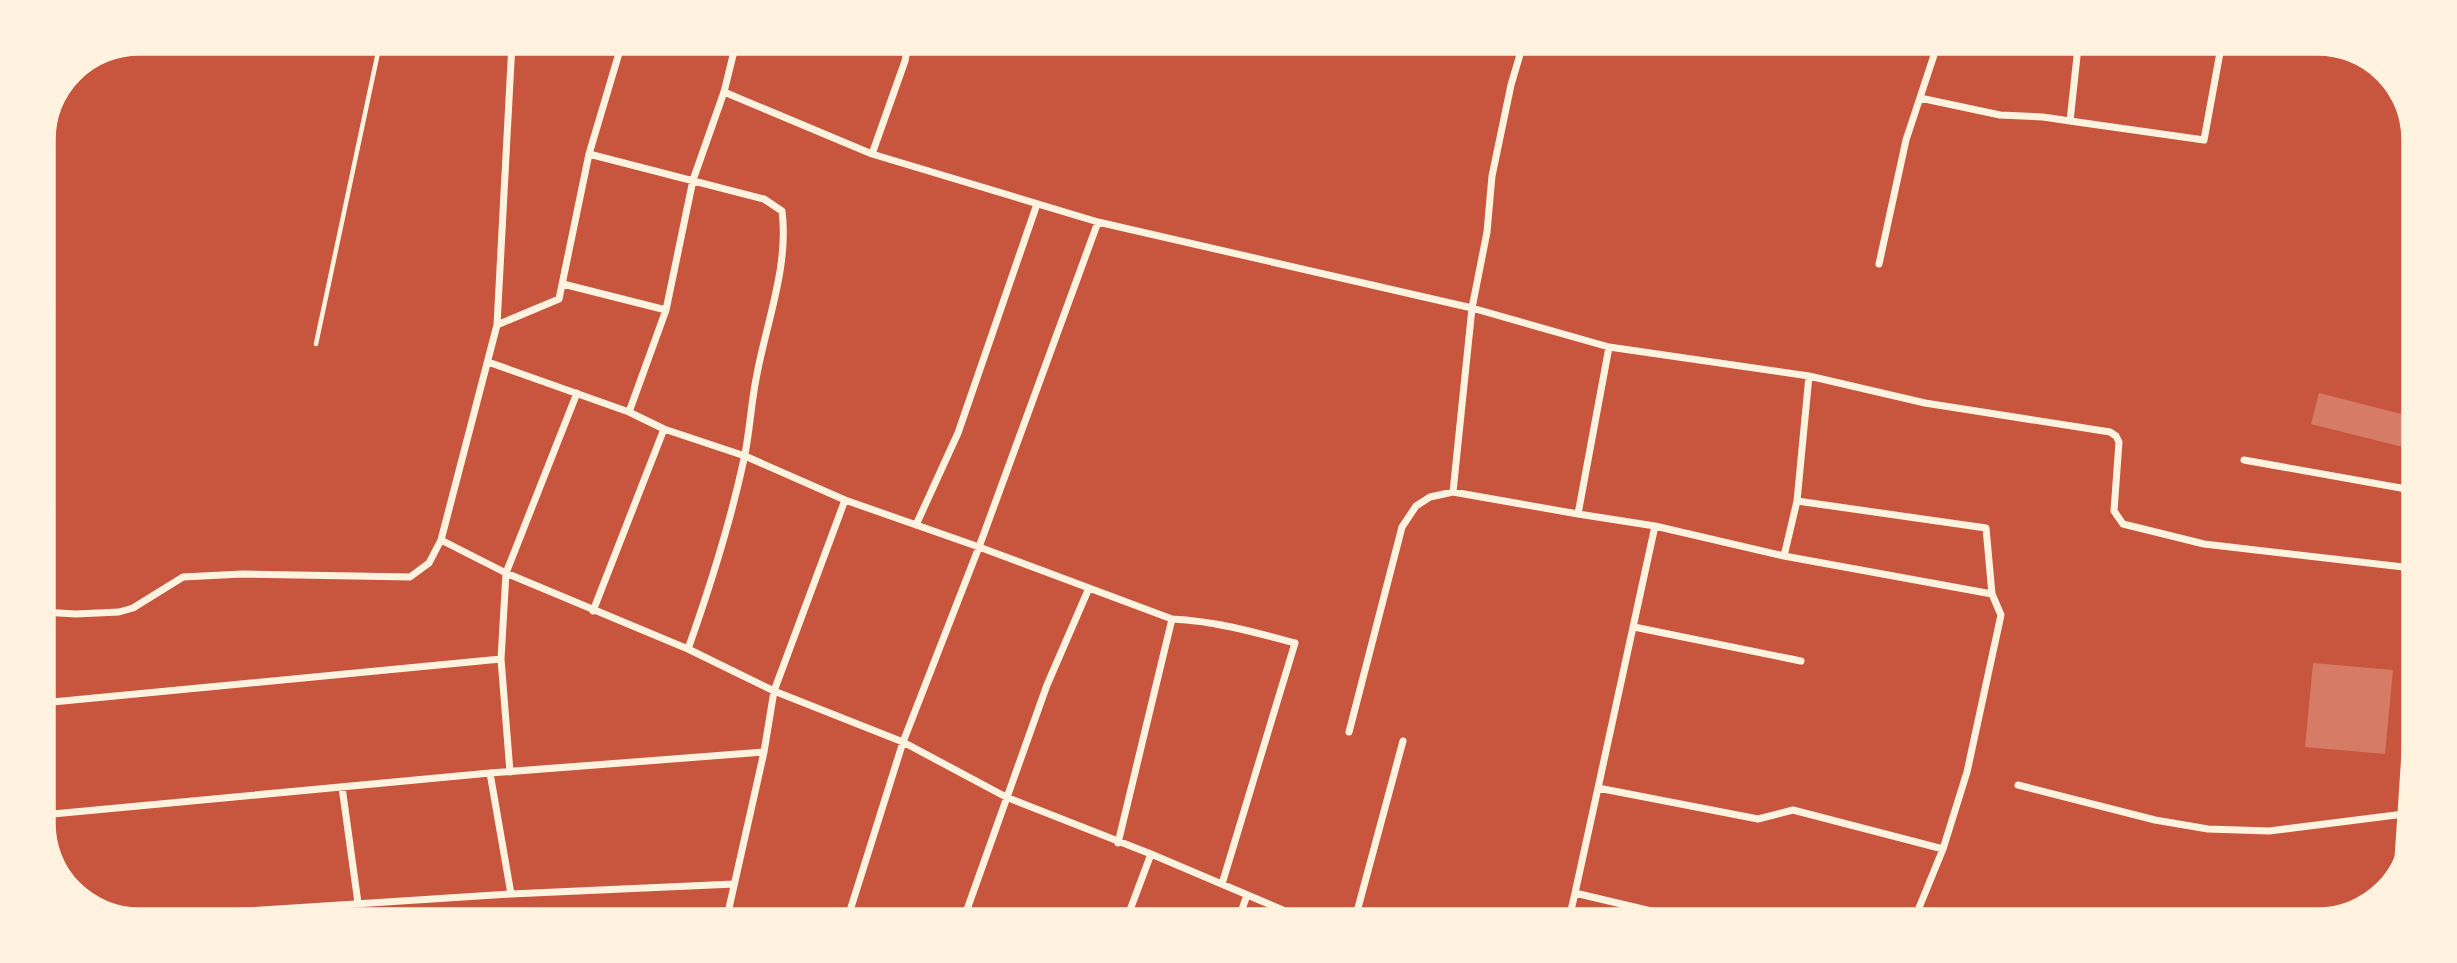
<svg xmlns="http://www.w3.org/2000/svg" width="2457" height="963" viewBox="0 0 2457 963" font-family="Mulish,sans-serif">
	<rect width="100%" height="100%" fill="#c8553d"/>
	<path fill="#d67c66" d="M2319 393 2413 417 2407 448 2311 424Z
		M2313 663 2393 670 2385 754 2305 747Z"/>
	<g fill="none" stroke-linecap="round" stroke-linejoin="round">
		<path stroke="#fff3e0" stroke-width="4.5" d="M316 344 380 43"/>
		<path stroke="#fff3e0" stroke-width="7" d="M894 44 908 47
			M2078 47 2070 121 2204 140 2221 47
			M724 92 872 154 1098 222 1472 308 1609 347 1809 376 1925 403 2110 432 2116 436 2119 442 2114 511 2123 524 2204 544 2412 568
			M1920 98 2000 115 2043 117 2070 121
			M589 154 764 199 782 211C789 265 767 321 757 374 751 402 750 431 744 459 730 524 710 587 688 649
			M872 154 905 61 908 44
			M1879 264 1906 140 1937 46
			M563 284 666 310
			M497 325 512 43
			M488 362 629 412 664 429 745 456 845 500 774 691 764 752 727 917
			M629 412 666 310 693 180 724 92 736 43
			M2244 460 2412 490
			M1453 492 1472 308 1487 232 1492 176 1511 85 1521 51 1525 45
			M845 500 979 547 1172 619 1118 843
			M1797 501 1809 376
			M1578 514 1655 526 1784 556 1797 501 1986 528 1992 594 2001 615 1967 772 1943 849 1914 920
			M916 525 958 433 1037 204
			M1655 526 1598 788 1758 819 1793 810 1943 849
			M441 540 506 573 688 649 774 691 903 742 1006 797 1151 854 1304 919
			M1784 556 1992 594
			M593 611 664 429
			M42 612 76 614 119 612 133 608 183 577 242 574 410 577 429 563 441 540 497 325 559 299 589 154 622 43
			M1172 619C1215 621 1254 632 1295 643L1222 884
			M1634 627 1801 661
			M501 659 510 772
			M42 703 501 659 506 573 577 393
			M1349 732 1402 527 1416 506 1430 497 1453 492 1578 514 1609 347
			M490 773 511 894
			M2018 785 2155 820 2208 829 2269 831 2404 814
			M342 787 358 903
			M42 815 490 773 764 752
			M1575 893 1598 788
			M166 916 511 894 734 884
			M848 917 903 742 979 547 1098 222
			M964 918 1047 685 1089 588
			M1127 918 1151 854
			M1239 918 1247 895
			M1355 919 1403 741
			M1569 919 1575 893 1685 919"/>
		<path stroke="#fff3e0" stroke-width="16" d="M2402 866 2410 745"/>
	</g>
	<path d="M0 0H2457V963H0ZM139 54H2318A85 85 0 0 1 2403 139V824A85 85 0 0 1 2318 909H139A85 85 0 0 1 54 824V139A85 85 0 0 1 139 54Z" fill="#fff3e0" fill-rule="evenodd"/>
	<path fill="none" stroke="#fff3e0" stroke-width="3.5" d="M139 54H2318A85 85 0 0 1 2403 139V824A85 85 0 0 1 2318 909H139A85 85 0 0 1 54 824V139A85 85 0 0 1 139 54Z"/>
</svg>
